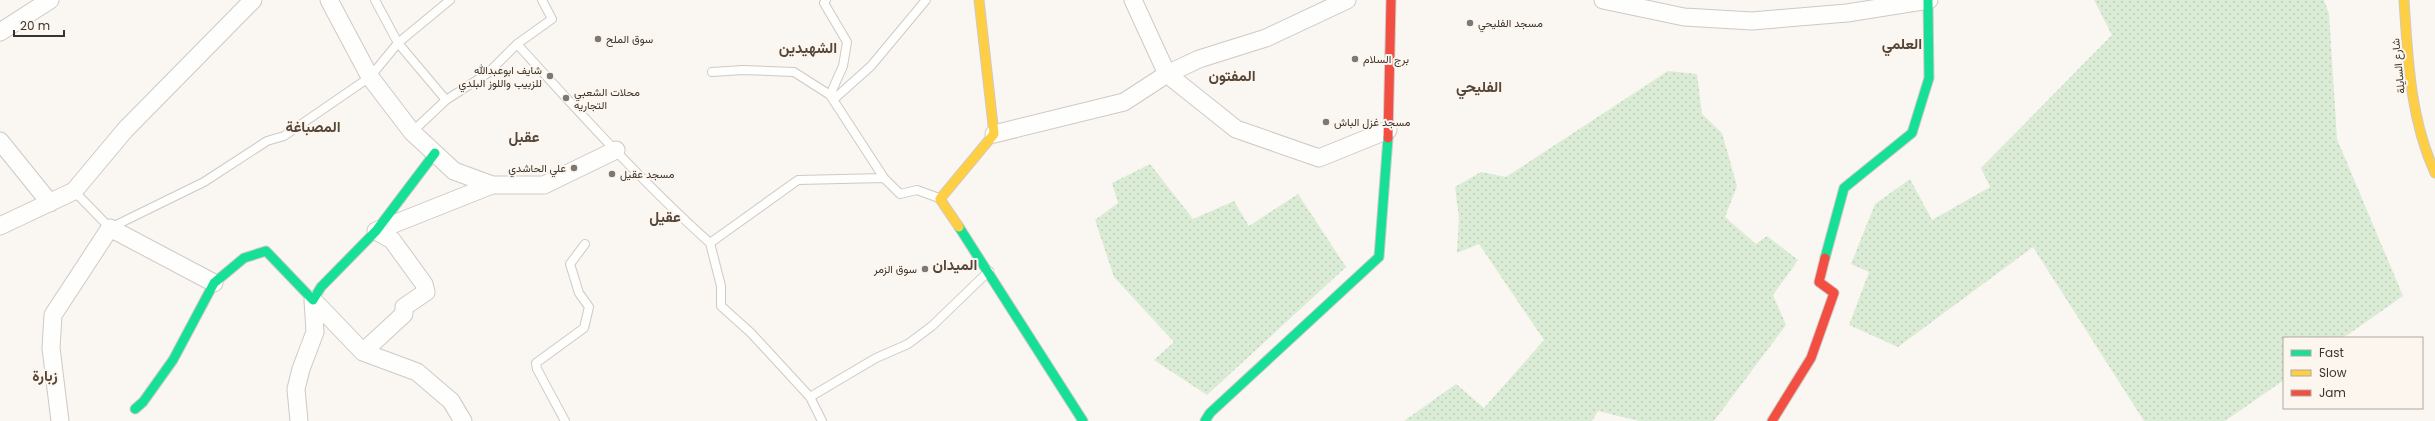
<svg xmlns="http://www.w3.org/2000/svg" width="2435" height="421" viewBox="0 0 2435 421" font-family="Poppins,Vazirmatn,sans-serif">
	<defs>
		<pattern id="garden-dots" width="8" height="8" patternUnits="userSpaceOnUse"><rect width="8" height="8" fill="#dbecd6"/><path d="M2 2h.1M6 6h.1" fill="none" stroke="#bdcbb8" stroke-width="1.8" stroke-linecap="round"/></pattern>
	</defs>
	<rect width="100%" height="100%" fill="#faf6f2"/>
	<path fill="url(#garden-dots)" d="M2094 0H2324L2329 14 2337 139 2403 296 2343 338H2284V380L2225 421H2144L2033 247 1898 347 1849 325 1869 272 1851 264 1875 204 1910 179 1932 220 1990 187 1981 168 2112 35Z
		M1668 71 1697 74 1702 114 1722 133 1737 186 1725 217 1756 244 1767 236 1798 260 1773 295 1786 325 1714 421H1639L1598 411 1592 421H1404L1456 384 1484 408 1544 340 1479 244 1457 253 1459 218 1455 187 1481 172 1506 177Z
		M1150 164 1193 219 1234 201 1249 226 1298 194 1346 267 1207 395 1154 360 1174 342 1114 277 1095 220 1118 203 1112 183Z"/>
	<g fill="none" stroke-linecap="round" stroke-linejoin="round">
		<defs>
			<path id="lane" d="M375 0 398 43 446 100
				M542 0 552 19 517 44C579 112 641 181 710 243L798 180 884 178
				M826 0 824 3 847 42 843 66 830 95 884 178 900 194 917 190 939 198
				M712 72 743 70 794 72 830 95
				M833 100 871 66 926 0
				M412 132 446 100 488 73 517 44
				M74 191 110 228 204 182 267 141 284 136 370 77 398 43 450 0
				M710 243 721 286V306L751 333 810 397 822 421
				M810 397 876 358 908 344 932 326 989 271
				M565 421 537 369 536 363 584 328 589 307 579 293 570 264 585 244"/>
			<path id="street" d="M329 0 370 77 412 132 454 171 492 185H544L616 150
				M1133 0 1167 74 1236 129 1319 158 1388 130
				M1603 0 1684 17 1752 21 1847 13 1929 0
				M0 32 50 0
				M994 134 1124 102 1167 74 1199 59 1266 38 1347 0
				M0 141 50 203
				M0 226 74 191 125 130 253 0
				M376 231 492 185
				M313 300 363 352 417 372 451 401 463 421
				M363 352 404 314V307L426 292 424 284 392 240 376 231
				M60 421 51 348 53 315 110 228 214 283
				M299 421 296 389 301 369 315 332 313 300"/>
			<path id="fast" d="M959 227 1083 421
				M1825 258 1844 188 1912 133 1929 78 1928 1
				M135 409 143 402 173 360 214 283 244 258 266 251 313 300 321 287 376 231 435 153
				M1205 421 1210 413 1379 257 1388 138"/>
			<path id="slow" d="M2404 0C2408 60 2410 118 2435 173
				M959 227 940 199 994 134 979 0"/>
			<path id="jam" d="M1388 138 1391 0
				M1772 421 1811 358 1834 293 1819 282 1825 258"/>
		</defs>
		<use href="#lane" stroke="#cfc9c5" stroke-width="10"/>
		<use href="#street" stroke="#cfc9c5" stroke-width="19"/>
		<use href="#fast" stroke="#cfc9c5" stroke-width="11"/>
		<use href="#slow" stroke="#cfc9c5" stroke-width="11"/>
		<use href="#jam" stroke="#cfc9c5" stroke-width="11"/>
		<use href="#lane" stroke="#fefefd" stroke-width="8"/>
		<use href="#street" stroke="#fefefd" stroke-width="17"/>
		<use href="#fast" stroke="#16e098" stroke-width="9"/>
		<use href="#slow" stroke="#ffcf43" stroke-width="9"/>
		<use href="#jam" stroke="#f24e42" stroke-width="9"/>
	</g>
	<g fill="#7d7872" stroke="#fdf6ef" stroke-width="1.5">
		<circle cx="1470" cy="23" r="4"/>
		<circle cx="598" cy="39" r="4"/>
		<circle cx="1355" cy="59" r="4"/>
		<circle cx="550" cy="76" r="4"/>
		<circle cx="566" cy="98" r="4"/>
		<circle cx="1326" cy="122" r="4"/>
		<circle cx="574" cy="168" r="4"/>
		<circle cx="612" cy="174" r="4"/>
		<circle cx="925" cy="269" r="4"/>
	</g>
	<g text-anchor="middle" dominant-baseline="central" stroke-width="4" stroke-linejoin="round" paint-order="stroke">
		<g font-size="11" fill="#3a342d" stroke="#fdf6ef" text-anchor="start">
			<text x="1478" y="23">مسجد الفليحي</text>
			<text x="606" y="39">سوق الملح</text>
			<text x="1363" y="59">برج السلام</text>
			<text x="542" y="70" text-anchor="end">شايف ابوعبدالله<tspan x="542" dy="13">للزبيب واللوز البلدي</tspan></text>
			<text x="574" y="92">محلات الشعبي<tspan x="574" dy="13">التجاريه</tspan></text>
			<text x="1334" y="122">مسجد غزل الباش</text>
			<text x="566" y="168" text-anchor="end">علي الحاشدي</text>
			<text x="620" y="174">مسجد عقيل</text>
			<text x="917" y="269" text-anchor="end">سوق الزمر</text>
		</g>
		<g font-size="11" fill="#3a342d" stroke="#fdf6ef">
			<text transform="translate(2398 66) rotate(-96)">شارع السايلة</text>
		</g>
		<g font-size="15" font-weight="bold" fill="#544638" stroke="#fdf6ef">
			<text x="1902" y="43">العلمي</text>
			<text x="808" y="47">الشهيدين</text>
			<text x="1232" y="75">المفتون</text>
			<text x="1479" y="86">الفليحي</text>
			<text x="313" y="126">المصباغة</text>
			<text x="524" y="136">عقبل</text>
			<text x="665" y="216">عقيل</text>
			<text x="955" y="264">الميدان</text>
			<text x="45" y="375">زبارة</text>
		</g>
	</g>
	<rect x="2283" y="337" width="140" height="72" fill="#fdf6ef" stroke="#afa8a1"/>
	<rect x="2291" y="350" width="20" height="6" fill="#16e098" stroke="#afa8a1"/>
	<text x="2319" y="357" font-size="12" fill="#3a342d">Fast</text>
	<rect x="2291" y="370" width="20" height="6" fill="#ffcf43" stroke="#afa8a1"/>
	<text x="2319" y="377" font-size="12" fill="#3a342d">Slow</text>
	<rect x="2291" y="390" width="20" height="6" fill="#f24e42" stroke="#afa8a1"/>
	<text x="2319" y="397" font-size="12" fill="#3a342d">Jam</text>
	<path d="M14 30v6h50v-6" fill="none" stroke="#3a342d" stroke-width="2"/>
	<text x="20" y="30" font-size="12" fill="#3a342d" stroke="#fdf6ef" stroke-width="3" paint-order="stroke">20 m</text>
</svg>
